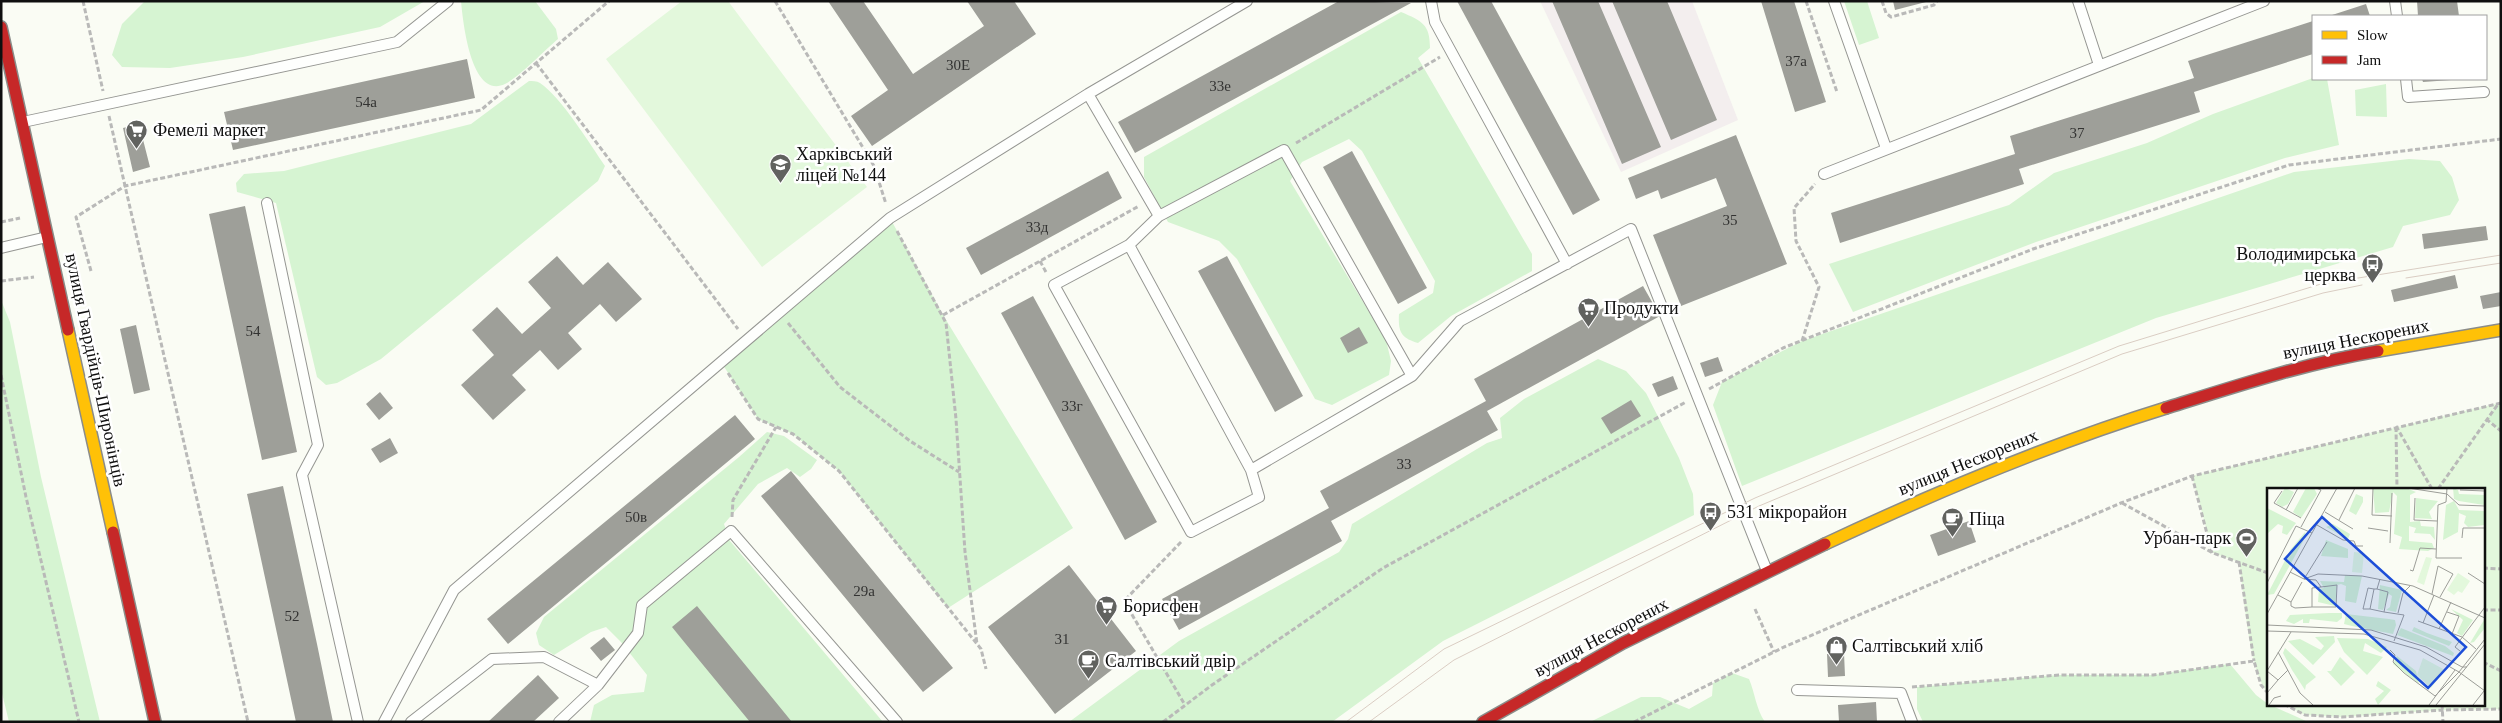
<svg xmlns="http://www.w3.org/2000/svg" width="2502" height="723" viewBox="0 0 2502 723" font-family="Georgia,serif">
	<rect width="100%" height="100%" fill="#fafcf4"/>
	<path fill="#f3eeee" d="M1540 1H1692L1738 120 1621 172Z"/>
	<path fill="#d6f4d2" d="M145 1H425L380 27 243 57 170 68 122 67 112 55 122 24Z
		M461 1H535L556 29 558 39C545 50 519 77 505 84 471 100 463 22 461 1Z
		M1844 1H1867L1879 38 1859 45Z
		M1401 12C1422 21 1430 24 1430 48L1418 58 1532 254V271L1451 316 1418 343C1401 338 1398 332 1399 314L1433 293 1435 281 1362 151 1349 139 1302 162 1290 181 1386 340 1391 361 1389 375 1332 405 1315 399 1237 259 1219 241 1168 222 1144 177V157Z
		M2313 78 2327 79 2339 145 2285 158 2036 242 1853 312 1829 264 2009 205 2054 173 2147 143 2213 114Z
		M529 81C532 81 537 81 540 83 561 97 590 144 605 166L598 181 381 359 337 383 326 385 317 377 276 203 237 192 236 183 244 174 284 171 471 124Z
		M2386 84 2387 117 2356 116 2355 90Z
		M2409 159 2440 161 2452 177 2459 200 2450 215 2403 226 2393 247 2156 318 1742 486 1713 405 1722 382 1802 341 2294 172Z
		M890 218 943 315 1073 528 948 608 839 471 793 434 758 419 721 362Z
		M1 300 10 322 41 477 100 722H9L1 689Z
		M1598 359 1626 371 1646 393 1679 458 1693 494 1694 515 1443 641 1332 722H1069L1179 641 1339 552 1348 539 1352 524 1487 443 1502 438 1500 418 1524 399Z
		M2499 403H2501V431L2486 419Z
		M767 432 784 436 817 460 811 469 800 477 787 468 758 484 724 524 730 541 883 722H590L594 705 612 695 644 692 647 675 621 642 606 627 591 632 554 655 539 645 536 633 544 617 739 457Z
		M2230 664 2256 695 2268 704 2306 721 2370 722H1923L1917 709V687L2059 675H2153Z
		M1732 673 1749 679C1755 693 1756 709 1765 722H1590L1641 697H1660L1689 709 1712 696 1713 683Z"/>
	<path fill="#e3f8dc" d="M682 1H728L867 187 762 267 606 59Z
		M2499 403 2487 419 2501 431V709L2442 710 2342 717 2305 715 2284 704H2483V489H2268V693C2249 672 2244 593 2239 562L2213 553 2192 476Z"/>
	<path fill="#9e9f99" d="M828 1H863L913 74 984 26 967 1H1014L1036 34 872 146 851 116 888 90Z
		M1339 1 1411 3 1135 153 1118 122Z
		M1457 1H1491L1600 200 1573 215Z
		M1552 1H1598L1661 147 1622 164Z
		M1612 1H1667L1717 120 1671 140Z
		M1761 1H1794L1826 102 1795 112Z
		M1893 1H1926V2L1895 10Z
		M2417 1H2457L2459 16H2418Z
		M2366 4 2370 16H2329Z
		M2313 21V54L2194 92 2200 112 2019 169 2024 184 1840 243 1831 213 2015 154 2010 136 2194 78 2188 61Z
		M467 59 475 98 233 150 224 112Z
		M2422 79H2451V80L2423 82Z
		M139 124 150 167 133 172 123 128Z
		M1736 135 1787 264 1681 306 1653 235 1727 206 1716 178 1661 199 1658 190 1636 199 1628 178Z
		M1352 151 1427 288 1398 304 1323 167Z
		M1108 171 1122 198 981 275 966 248Z
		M245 206 297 452 262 460 209 214Z
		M2486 226 2488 240 2424 249 2422 234Z
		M557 256 583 285 608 262 642 299 616 322 600 304 568 333 582 349 558 370 540 350 512 375 526 390 493 420 461 385 494 355 472 330 497 307 522 334 551 308 528 282Z
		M1227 256 1303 396 1275 412 1198 271Z
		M2455 275 2458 288 2394 302 2391 290Z
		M1643 286 1660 316 1487 411 1498 430 1331 521 1342 541 1179 630 1162 599 1329 508 1320 491 1486 401 1474 379Z
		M2501 292V306L2483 309 2480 296Z
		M1033 296 1157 522 1125 540 1001 313Z
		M136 325 150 390 134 394 120 329Z
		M1359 327 1368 343 1348 353 1340 338Z
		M1718 357 1723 371 1705 377 1700 363Z
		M1673 376 1678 389 1658 397 1652 384Z
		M380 392 393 408 379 420 366 404Z
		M1631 400 1641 416 1611 434 1601 418Z
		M735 415 755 439 508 644 487 619Z
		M390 438 398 453 380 463 371 449Z
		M791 471 953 668 923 692 761 496Z
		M283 486 317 644 333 722H296L247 494Z
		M1969 521 1976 542 1938 556 1930 535Z
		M1069 565 1136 651 1055 714 988 627Z
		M697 606 792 722H750L685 643 672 627Z
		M604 637 615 650 601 661 590 648Z
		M1844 653 1845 676 1828 677 1827 654Z
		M538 675 559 698 533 722H488Z
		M1876 702 1877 722H1839L1838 705Z"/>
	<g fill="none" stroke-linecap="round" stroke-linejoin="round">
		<defs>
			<path id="lane" d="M1431 1 1435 22 1567 264
				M1834 1 1886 148
				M2078 1 2099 65
				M2395 1 2397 16
				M2406 79 2408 97 2484 92
				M1088 94 1159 216 1284 150 1412 376 1460 321 1631 229 1767 571
				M23 122 397 42 448 1
				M1824 174 2264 1
				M267 203 318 445 302 475 358 722
				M1159 216 1129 245 1251 470 1412 376
				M1129 245 1054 285 1191 532 1259 497 1251 470
				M1 248 47 237
				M1797 690 1901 693 1912 722
				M384 722 454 590 890 218 1088 94 1247 1
				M411 722 492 659 544 657 598 685
				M559 722 598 685 638 633 642 605 731 531 897 722"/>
			<path id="slow" d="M68 330 113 532
				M2378 351 2501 330
				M1825 544C1936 492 2049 444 2166 408"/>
			<path id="jam" d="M1 27 68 330
				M2166 408C2236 386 2306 363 2378 351
				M113 532 155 722
				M1483 722 1623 643 1825 544"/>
		</defs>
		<use href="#lane" stroke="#959692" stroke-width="12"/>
		<use href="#slow" stroke="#8b8c89" stroke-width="14"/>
		<use href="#jam" stroke="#8b8c89" stroke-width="14"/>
		<path stroke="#b9b9b8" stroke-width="3" stroke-dasharray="5 2.5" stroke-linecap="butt" d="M83 1 103 91
			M775 1 874 166 886 204
			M1806 1 1837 92
			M1882 1 1886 13 1891 17 1934 5 1937 1
			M536 63 738 329
			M109 116 248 722
			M1296 143 1440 57
			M1 222 20 218
			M897 231 946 323 956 419 965 552 977 644
			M1040 261 1047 274
			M91 271 76 217 125 186 481 110 609 1
			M1 281 34 277
			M943 315 1139 206
			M788 323 840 387 910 441 959 472
			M1802 341 1819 287 1796 241 1794 208 1815 184
			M728 373 758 419 793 434 839 471 981 649 986 669
			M1 375 26 497 79 722
			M1709 389 1783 348 2033 249 2289 165 2501 139
			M2486 419 2501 431
			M2396 426 2432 489
			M2396 427 2397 489
			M2192 476 2212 553
			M2438 489 2498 404
			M2122 503 2213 553 2268 573
			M732 517 733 500 776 427
			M1181 542 1124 601 1185 705
			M2239 562 2254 661
			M2483 568 2501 569
			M1755 609 1774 652
			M2483 610H2501
			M2483 662 2501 671
			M1912 687 2059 675H2153L2254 661 2261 685 2268 693
			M2284 704 2305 715 2342 717 2442 710 2501 709
			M2442 704 2443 722
			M1163 722 1212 685 1383 568 1686 402
			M1634 722 1784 647 2121 503 2192 476 2501 403"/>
		<use href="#lane" stroke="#fefffd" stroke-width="10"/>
		<use href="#slow" stroke="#ffc107" stroke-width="11"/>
		<use href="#jam" stroke="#c62828" stroke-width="11"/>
		<path stroke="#dacdc3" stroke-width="1" d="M2406 278 2501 263
			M1346 722 1444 649 1755 498 2119 346 2321 284 2501 255
			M1369 722 1454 660 1759 506 2122 354 2323 293 2362 285"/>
	</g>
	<defs>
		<symbol id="supermarket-pin" viewBox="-11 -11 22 30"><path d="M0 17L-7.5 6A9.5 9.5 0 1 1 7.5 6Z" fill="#61625f" stroke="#fff"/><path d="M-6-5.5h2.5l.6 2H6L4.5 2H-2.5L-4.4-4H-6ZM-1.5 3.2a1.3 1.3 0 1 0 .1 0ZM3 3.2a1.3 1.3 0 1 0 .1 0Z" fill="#fff"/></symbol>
		<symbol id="school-pin" viewBox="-11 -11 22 30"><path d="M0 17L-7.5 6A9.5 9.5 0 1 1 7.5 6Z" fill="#61625f" stroke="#fff"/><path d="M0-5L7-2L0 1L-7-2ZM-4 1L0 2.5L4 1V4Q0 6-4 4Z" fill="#fff"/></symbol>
		<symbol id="bus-pin" viewBox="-11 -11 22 30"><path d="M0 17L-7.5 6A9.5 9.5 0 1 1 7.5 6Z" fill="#61625f" stroke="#fff"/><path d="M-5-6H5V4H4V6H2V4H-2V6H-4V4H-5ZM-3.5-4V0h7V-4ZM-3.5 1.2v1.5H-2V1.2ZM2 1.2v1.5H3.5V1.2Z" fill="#fff"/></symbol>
		<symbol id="cafe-pin" viewBox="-11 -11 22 30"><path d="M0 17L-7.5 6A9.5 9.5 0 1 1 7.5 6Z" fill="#61625f" stroke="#fff"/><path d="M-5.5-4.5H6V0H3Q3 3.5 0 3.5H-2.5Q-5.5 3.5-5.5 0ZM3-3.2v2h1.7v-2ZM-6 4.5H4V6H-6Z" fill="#fff"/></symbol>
		<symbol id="stadium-pin" viewBox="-11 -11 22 30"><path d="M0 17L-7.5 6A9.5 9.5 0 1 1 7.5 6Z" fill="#61625f" stroke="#fff"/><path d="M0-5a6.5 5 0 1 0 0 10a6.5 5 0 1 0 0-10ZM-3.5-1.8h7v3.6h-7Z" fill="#fff"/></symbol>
		<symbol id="shop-pin" viewBox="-11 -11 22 30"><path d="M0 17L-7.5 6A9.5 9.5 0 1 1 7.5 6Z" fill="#61625f" stroke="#fff"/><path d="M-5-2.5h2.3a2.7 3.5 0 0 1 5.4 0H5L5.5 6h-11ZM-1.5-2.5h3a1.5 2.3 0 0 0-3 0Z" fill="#fff"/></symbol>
	</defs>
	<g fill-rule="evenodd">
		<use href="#supermarket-pin" x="124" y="118" width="25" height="34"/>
		<use href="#school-pin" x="768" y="152" width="25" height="34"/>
		<use href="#bus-pin" x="2360" y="252" width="25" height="34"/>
		<use href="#supermarket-pin" x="1576" y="296" width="25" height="34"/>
		<use href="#bus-pin" x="1698" y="500" width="25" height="34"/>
		<use href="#cafe-pin" x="1940" y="506" width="25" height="34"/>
		<use href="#stadium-pin" x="2234" y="526" width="25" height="34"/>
		<use href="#supermarket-pin" x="1094" y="594" width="25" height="34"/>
		<use href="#shop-pin" x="1824" y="634" width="25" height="34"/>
		<use href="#cafe-pin" x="1076" y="648" width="25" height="34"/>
	</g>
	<g text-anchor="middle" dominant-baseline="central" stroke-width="5" stroke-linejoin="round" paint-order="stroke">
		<g font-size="15" fill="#333332">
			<text x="1796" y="61">37а</text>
			<text x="958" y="65">30Е</text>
			<text x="1220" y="86">33е</text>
			<text x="366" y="102">54а</text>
			<text x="2077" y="133">37</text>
			<text x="1730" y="220">35</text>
			<text x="1037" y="227">33д</text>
			<text x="253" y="331">54</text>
			<text x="1072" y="406">33г</text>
			<text x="1404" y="464">33</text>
			<text x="636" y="517">50в</text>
			<text x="864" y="591">29а</text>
			<text x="292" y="616">52</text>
			<text x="1062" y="639">31</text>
		</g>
		<g font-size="18" fill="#0f0f0f" stroke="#fff" text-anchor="start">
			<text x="153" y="130">Фемелі маркет</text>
			<text x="796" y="154">Харківський<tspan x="796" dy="21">ліцей №144</tspan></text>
			<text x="2356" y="254" text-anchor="end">Володимирська<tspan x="2356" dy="21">церква</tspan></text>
			<text x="1604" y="308">Продукти</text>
			<text x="1727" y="512">531 мікрорайон</text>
			<text x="1969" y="519">Піца</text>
			<text x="2231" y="538" text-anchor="end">Урбан-парк</text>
			<text x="1123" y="606">Борисфен</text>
			<text x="1852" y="646">Салтівський хліб</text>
			<text x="1105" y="661">Салтівський двір</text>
		</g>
		<g font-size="18" fill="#0f0f0f" stroke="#fff">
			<text transform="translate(2356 339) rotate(-11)">вулиця Нескорених</text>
			<text transform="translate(96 370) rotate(78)">вулиця Гвардійців-Широнінців</text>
			<text transform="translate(1968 462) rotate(-22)">вулиця Нескорених</text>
			<text transform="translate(1601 637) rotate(-28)">вулиця Нескорених</text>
		</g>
	</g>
	<g transform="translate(2267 488)">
		<rect width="218" height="218" fill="#fafcf4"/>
		<path d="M18 0 27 4 21 16 15 19 9 15ZM39 0H47L50 6 34 30 26 24ZM106 0H139L149 4 143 7V34L153 33 154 38 167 39 168 52 163 46 147 45 149 40 142 38V53L165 55 167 60 161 63 132 61 135 49 127 46 130 8 126 4 122 24 108 25ZM186 0 191 2 192 6 217 7V17L192 13 187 11ZM89 6 96 9V14L89 27 82 23ZM149 10 171 13 162 24 165 31 148 30ZM187 13 192 22 217 23V37L201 39 197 35 199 28 192 25 191 44 176 52 179 17ZM0 20 29 35 20 47 15 45 16 38 11 36 0 46ZM66 36 83 46 81 51 59 39ZM38 44 39 48 7 106 0 107 24 61ZM59 52 81 61V70L54 68ZM78 87 95 88 89 115 78 113 79 98 74 96 70 97 68 118 51 114 52 101 57 100 53 93 77 94ZM113 97 135 102 129 124 119 122 123 119 125 108 122 106 116 122 111 121ZM184 121 206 132 195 148 190 145 196 132ZM62 125H75V130L70 134 43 131 42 135H36V131L27 136 19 133 23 127ZM79 126 122 131 128 132 129 137 126 146 85 138 77 136ZM217 132V141L207 154 203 155ZM147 139 160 145 185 154 182 158 145 143ZM134 140 178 158 187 165 186 168 130 147ZM67 148 68 154 46 177 21 153 33 151 54 162 57 158 48 149ZM70 150 101 151 120 159 114 165 98 155 96 163 116 169 100 187 77 164ZM18 160 49 189 39 197 38 202 25 182 16 165ZM130 168 149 183 152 196 126 176ZM73 169 88 184 74 198 60 183H64ZM111 193 124 202 111 217 108 211 117 203 109 198Z" fill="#d6f4d2"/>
		<path d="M87 64 97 65 95 85 85 84ZM159 69 165 70 157 97 150 94ZM191 85 203 93 195 105 191 103 187 107 180 102ZM156 170 178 182 164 200 150 187Z" fill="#e3f8dc"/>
		<path fill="none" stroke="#9c9d98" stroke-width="1" d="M106 0 105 27 125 28M141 0 180 6 192 17 218 18M180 0 179 14 171 17 169 70H195M193 2 218 3M15 3 7 15 34 30M148 10 147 32 170 33M19 22 31 0M58 24 86 41M72 32 88 0M50 37 76 52 87 53 89 58H96M34 39 54 2 49 0M101 40 121 43M195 50 196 40H218M123 55 125 5M143 82 146 83 153 60 169 61M23 84 37 91 60 54M201 85 218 96M113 91 110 101 121 104 117 124 137 127 127 153M0 95 29 38 45 45M54 99 45 100V119H69L70 97 54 99 49 92 37 91 51 86 95 88 146 98 218 130M110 101H107L103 121 117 124M165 106 171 78 186 86 173 109M11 107 24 114 35 94M24 114V118L28 120 45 119M103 121H96L101 100 107 101M180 124 192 128 185 146M131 125 136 105 143 98M0 126 70 0M151 133 195 149 209 161M156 135 167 107M0 137 104 142 159 159 195 179H200M172 141 184 114M0 143 97 146 153 162 192 184 168 208M218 151 192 184 218 203M123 162 128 167 126 174 137 185 168 208M193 163 188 159 218 119M11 164 33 205 46 217M0 183 24 144M0 183 11 192 21 182M0 205 11 192M2 217 7 210 14 208M162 217 188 182M169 217 218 156M206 217 217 203"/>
		<path fill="#1d4ed8" fill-opacity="0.15" stroke="#1d4ed8" stroke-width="2.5" d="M55 29 199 159 161 200 18 71Z"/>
		<rect width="218" height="218" fill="none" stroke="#0f0f0f" stroke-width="2.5"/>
	</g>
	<rect width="2502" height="723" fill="none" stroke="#0f0f0f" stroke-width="5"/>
	<rect x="2312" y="15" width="175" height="65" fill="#ffffff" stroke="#9f9f9f"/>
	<rect x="2322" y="31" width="25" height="8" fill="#ffc107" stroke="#9f9f9f"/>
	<text x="2357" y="40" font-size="15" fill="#0f0f0f">Slow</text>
	<rect x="2322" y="56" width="25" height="8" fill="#c62828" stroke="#9f9f9f"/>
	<text x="2357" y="65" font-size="15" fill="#0f0f0f">Jam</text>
</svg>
